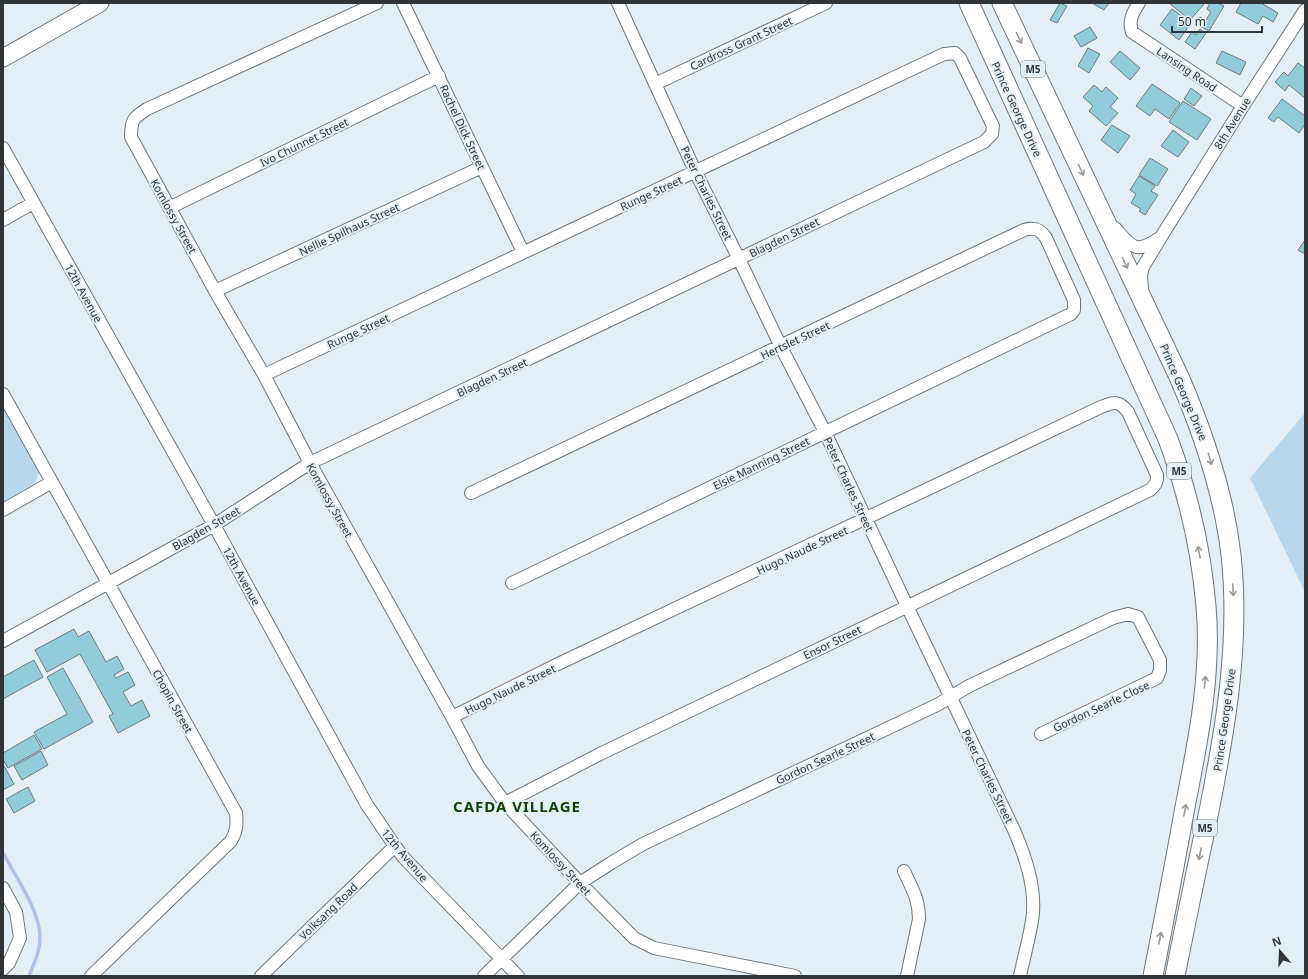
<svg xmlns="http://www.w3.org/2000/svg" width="1308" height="979" viewBox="0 0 1308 979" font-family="'Noto Sans',sans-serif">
	<rect width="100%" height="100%" fill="#e4eff5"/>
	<path fill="#b7d8ec" d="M3 407 39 473 35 483 3 502Z
		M1305 413V592L1250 478Z"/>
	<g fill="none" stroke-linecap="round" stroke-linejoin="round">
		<path stroke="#b2bfe9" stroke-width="3.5" d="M3 853C15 875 41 913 40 938 40 951 34 964 29 976"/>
	</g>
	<path fill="#92cbd9" stroke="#6f7a7d" d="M1060 3 1067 6 1057 23 1050 20Z
		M1092 3H1109L1104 10Z
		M1169 3H1205L1190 20Z
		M1210 3H1218L1224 6 1209 31 1196 24 1200 17 1206 20 1211 12 1207 9Z
		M1241 3H1261L1278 13 1273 22 1263 16 1258 24 1236 12Z
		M1172 9 1191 23 1179 40 1160 25Z
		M1090 27 1097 38 1081 47 1074 36Z
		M1200 29 1206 33 1195 49 1185 42 1192 32 1196 35Z
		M1088 48 1100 54 1089 73 1078 66Z
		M1120 51 1140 68 1130 80 1110 62Z
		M1222 51 1246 62 1240 75 1216 63Z
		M1298 63 1305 68V98L1289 85 1285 91 1275 82 1284 72 1288 76Z
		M1152 84 1180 103 1169 119 1155 109 1150 116 1136 106Z
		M1094 85 1102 92 1106 87 1118 98 1110 107 1118 113 1106 126 1089 111 1093 106 1083 97Z
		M1191 88 1202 96 1194 106 1184 99Z
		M1282 99 1305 116V124L1299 133 1278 117 1274 122 1268 118Z
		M1183 101 1211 119 1197 140 1169 122Z
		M1112 125 1130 136 1118 153 1101 140Z
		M1173 130 1189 142 1178 157 1161 146Z
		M1150 158 1168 169 1157 186 1139 175Z
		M1139 176 1155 186 1151 191 1158 195 1145 215 1139 211 1141 209 1131 203 1136 194 1130 190Z
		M1305 240V254L1298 250Z
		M74 629 78 637 89 631 106 662 117 656 124 669 114 675 116 678 128 672 135 685 123 692 131 706 142 700 150 716 118 733 109 716 113 714 80 654 47 672 35 650Z
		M34 660 43 677 3 699V677Z
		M63 668 93 722 44 749 34 732 67 714 47 677Z
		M34 735 42 749 8 768 3 760V753Z
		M41 751 48 765 22 780 14 766Z
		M3 764 14 784 3 790Z
		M28 787 35 801 14 813 6 799Z"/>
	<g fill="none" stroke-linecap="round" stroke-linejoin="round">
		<defs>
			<path id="street" d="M377 3 147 109C133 118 131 120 131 137L215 291 264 375 310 463 452 717 478 766 505 803 580 883 634 938 654 948 795 976
				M403 3 523 252
				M618 3 696 173 739 259 781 347 825 432 907 606 1014 830C1025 856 1035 884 1033 913 1031 933 1024 956 1020 976
				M1139 3C1133 12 1128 21 1132 32L1243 106
				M655 84 826 3
				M3 148 214 525 367 805 395 846 404 858 518 976
				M169 208 439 76
				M3 220 33 203
				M1115 228C1131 246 1135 255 1158 239
				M1142 290 1141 275 1143 267 1161 237 1243 106 1305 10
				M215 291 482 167
				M3 394 236 813C237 824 237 831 231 841L91 976
				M471 493 1024 230C1034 227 1040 229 1046 238L1074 300V310L1071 314 512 583
				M3 510 52 482
				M3 641 214 525 310 463 984 142 992 134 993 126 960 58 955 53 944 54C718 162 491 268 264 375
				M452 717 558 664 1101 407C1114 402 1119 400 1128 412L1157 475C1158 482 1155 486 1150 490L600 754 505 803
				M904 871C912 889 919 899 919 919L907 976
				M3 888 16 912 20 938 9 963 3 969
				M261 976 395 846
				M484 976 580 883 611 863 643 844 937 705 969 686 1113 618 1128 614 1138 617 1160 660V670L1157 678 1041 734"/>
			<path id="secondary" d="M3 58 100 3"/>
			<path id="primary" d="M969 3 1168 439C1188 493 1201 548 1206 606 1212 674 1198 741 1185 807 1175 863 1164 920 1153 976
				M1002 3 1180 379C1204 435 1224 494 1231 555 1241 646 1224 737 1206 826 1195 876 1185 926 1175 976"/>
		</defs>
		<use href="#street" stroke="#6d767b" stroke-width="14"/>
		<use href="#secondary" stroke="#6d767b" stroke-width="19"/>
		<use href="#primary" stroke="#6d767b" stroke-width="21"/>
		<use href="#street" stroke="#fff" stroke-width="12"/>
		<use href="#secondary" stroke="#fff" stroke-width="17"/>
		<use href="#primary" stroke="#fff" stroke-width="19"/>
	</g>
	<defs><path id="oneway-shaft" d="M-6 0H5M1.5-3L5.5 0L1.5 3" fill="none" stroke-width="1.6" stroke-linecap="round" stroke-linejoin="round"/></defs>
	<g stroke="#989a9a">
		<use href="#oneway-shaft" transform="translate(1019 38) rotate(64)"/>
		<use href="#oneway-shaft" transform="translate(1081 170) rotate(65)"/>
		<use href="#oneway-shaft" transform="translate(1125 263) rotate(65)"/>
		<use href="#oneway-shaft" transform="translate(1210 459) rotate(74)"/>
		<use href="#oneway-shaft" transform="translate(1199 552) rotate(-101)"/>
		<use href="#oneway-shaft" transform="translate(1233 590) rotate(87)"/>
		<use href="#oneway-shaft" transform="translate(1205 682) rotate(-85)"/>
		<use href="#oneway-shaft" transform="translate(1185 810) rotate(-79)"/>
		<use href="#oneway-shaft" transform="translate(1200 854) rotate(102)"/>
		<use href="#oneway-shaft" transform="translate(1160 938) rotate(-79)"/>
	</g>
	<g text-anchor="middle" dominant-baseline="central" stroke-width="4" stroke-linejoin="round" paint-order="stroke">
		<g fill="#e4eff5" stroke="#666c6f" stroke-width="1">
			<rect x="1021" y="61" width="24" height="16" rx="3"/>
			<rect x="1167" y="463" width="24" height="16" rx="3"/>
			<rect x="1193" y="820" width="24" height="16" rx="3"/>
		</g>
		<g font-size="10" font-weight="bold" fill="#303436">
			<text x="1033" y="69">M5</text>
			<text x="1179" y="471">M5</text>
			<text x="1205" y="828">M5</text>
		</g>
		<g font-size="11" fill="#303436" stroke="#e4eff5">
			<text transform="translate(741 43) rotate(-25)">Cardross Grant Street</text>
			<text transform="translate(1187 69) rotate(34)">Lansing Road</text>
			<text transform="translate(1017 109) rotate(65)">Prince George Drive</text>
			<text transform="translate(1232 123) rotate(-58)">8th Avenue</text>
			<text transform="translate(463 127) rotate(65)">Rachel Dick Street</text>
			<text transform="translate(304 142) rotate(-26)">Ivo Chunnet Street</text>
			<text transform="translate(651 193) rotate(-25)">Runge Street</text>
			<text transform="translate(707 193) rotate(64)">Peter Charles Street</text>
			<text transform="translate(174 216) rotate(61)">Komlossy Street</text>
			<text transform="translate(349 229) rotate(-25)">Nellie Spilhaus Street</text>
			<text transform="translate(784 237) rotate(-26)">Blagden Street</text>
			<text transform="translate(84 293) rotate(61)">12th Avenue</text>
			<text transform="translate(358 331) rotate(-25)">Runge Street</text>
			<text transform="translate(795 340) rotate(-25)">Hertslet Street</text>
			<text transform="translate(492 377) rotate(-25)">Blagden Street</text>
			<text transform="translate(1184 392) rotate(67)">Prince George Drive</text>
			<text transform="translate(761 463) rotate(-26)">Elsie Manning Street</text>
			<text transform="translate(849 484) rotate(65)">Peter Charles Street</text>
			<text transform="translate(330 500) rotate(61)">Komlossy Street</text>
			<text transform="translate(206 528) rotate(-30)">Blagden Street</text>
			<text transform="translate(802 550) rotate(-25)">Hugo Naude Street</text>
			<text transform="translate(242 576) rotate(61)">12th Avenue</text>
			<text transform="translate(832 642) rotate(-26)">Ensor Street</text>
			<text transform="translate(510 689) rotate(-26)">Hugo Naude Street</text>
			<text transform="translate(173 701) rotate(61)">Chopin Street</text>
			<text transform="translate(1101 706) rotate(-25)">Gordon Searle Close</text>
			<text transform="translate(1224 720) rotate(-82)">Prince George Drive</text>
			<text transform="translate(825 758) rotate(-25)">Gordon Searle Street</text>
			<text transform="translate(988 776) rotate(64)">Peter Charles Street</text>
			<text transform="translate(405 855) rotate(50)">12th Avenue</text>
			<text transform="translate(561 863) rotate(47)">Komlossy Street</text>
			<text transform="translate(328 911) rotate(-44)">Volksang Road</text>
		</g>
		<g font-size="15" font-weight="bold" letter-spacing="1" fill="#124208" stroke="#e4eff5">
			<text x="517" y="806">CAFDA VILLAGE</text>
		</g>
	</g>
	<rect width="1308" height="979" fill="none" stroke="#303436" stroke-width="8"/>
	<g transform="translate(1280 951) rotate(341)" stroke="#e4eff5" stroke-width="3" paint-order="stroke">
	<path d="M0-3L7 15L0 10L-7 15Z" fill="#303436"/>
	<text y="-6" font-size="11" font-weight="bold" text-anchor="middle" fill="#303436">N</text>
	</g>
	<path d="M1172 26v6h90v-6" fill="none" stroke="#303436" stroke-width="2"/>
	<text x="1178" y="26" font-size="12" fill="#303436" stroke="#e4eff5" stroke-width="3" paint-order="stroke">50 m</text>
</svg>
